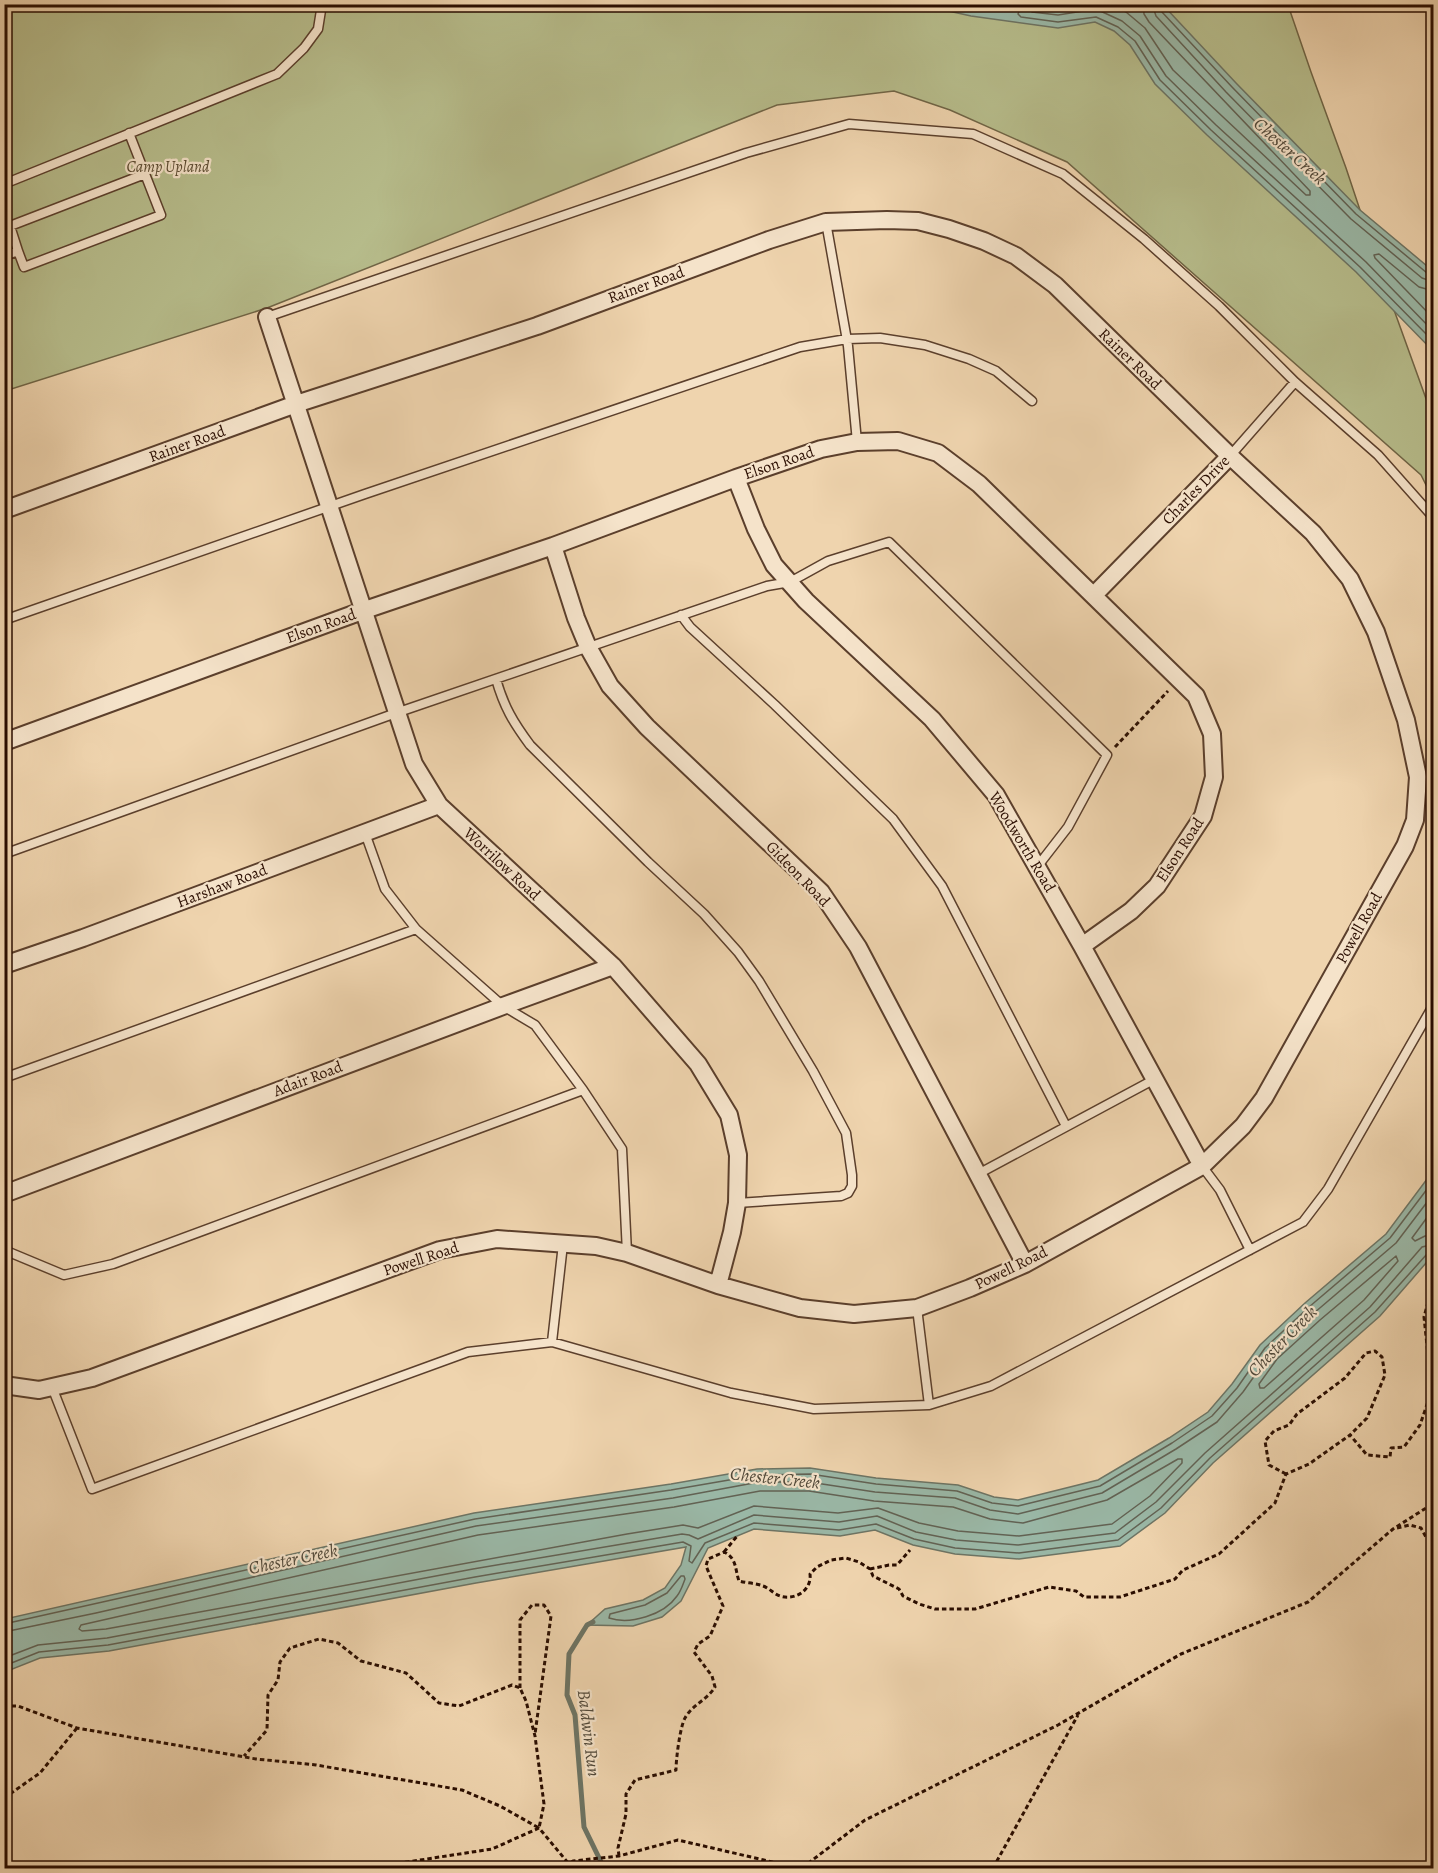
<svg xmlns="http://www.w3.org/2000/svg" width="1438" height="1873" viewBox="0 0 1438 1873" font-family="Alegreya,serif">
	<rect width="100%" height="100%" fill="#efd4ae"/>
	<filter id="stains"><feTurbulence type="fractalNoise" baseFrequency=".00333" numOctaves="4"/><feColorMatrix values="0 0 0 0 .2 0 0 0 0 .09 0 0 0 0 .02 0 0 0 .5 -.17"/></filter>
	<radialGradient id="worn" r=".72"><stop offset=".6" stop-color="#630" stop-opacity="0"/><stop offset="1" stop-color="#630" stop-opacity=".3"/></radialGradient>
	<path fill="#b7bd8c" stroke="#706546" stroke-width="1.5" d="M5 5H1288L1311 72 1346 168 1385 285 1433 418V499L1421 475 1067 162 950 110 894 91 777 105 267 308 5 391Z"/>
	<path fill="#9ab8a7" stroke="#6d7464" stroke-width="1.5" d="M1030 5H1163L1236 83 1360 210 1433 271V351L1356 272 1207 135 1155 84 1130 45 1114 31 1095 22 1058 28 971 16 935 8 931 5H961L980 9H1005Z
		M1433 1171V1255L1380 1316 1213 1463 1165 1513 1120 1546 1019 1559 955 1554 913 1545 875 1530 840 1536 754 1529 708 1548 681 1601 662 1617 633 1626 587 1625 605 1609 643 1600 665 1588 681 1565 686 1547 476 1583 109 1651 40 1658 5 1672V1619L474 1513 671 1484 757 1469 810 1468 876 1478 958 1485 994 1497 1018 1500 1098 1480 1169 1438 1208 1412 1232 1384 1260 1345 1305 1303 1386 1234Z"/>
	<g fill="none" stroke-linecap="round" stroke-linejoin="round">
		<path stroke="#626254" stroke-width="1.5" d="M1022 4 1018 14 1021 17 1058 22 1096 17 1118 27 1135 41 1160 80 1211 130 1360 267 1434 342
			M1030 4 1032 12 1058 15 1096 9 1122 21 1140 36 1166 76 1216 125 1366 262 1434 332
			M1110 4 1126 12 1145 28 1173 70 1306 195H1310V191L1149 22 1144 14 1143 4
			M1152 4 1156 16 1226 92 1351 219 1422 278 1434 282
			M1160 4 1161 11 1232 87 1356 214 1427 273 1434 274
			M1434 291 1419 287 1379 254 1374 255 1375 258 1434 319
			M1434 1208 1412 1238 1415 1241 1425 1236 1434 1235
			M1396 1256 1398 1261 1364 1300 1264 1388H1260L1259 1384 1277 1359 1320 1320Z
			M1178 1459H1182V1463L1150 1496 1112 1524 1019 1536 958 1531 919 1523 878 1508 838 1513 754 1506 698 1528 683 1525 627 1534 106 1629 82 1631 79 1629 81 1625 478 1535 674 1507 760 1491H809L874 1501 953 1507 990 1519 1023 1523 1107 1500Z
			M681 1576H684L685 1579C683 1584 681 1591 677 1596 664 1615 630 1625 609 1618L610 1614 645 1605 667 1593Z
			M4 1624 475 1519 671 1490 758 1475 810 1474 876 1484 957 1491 992 1503 1018 1506 1100 1486 1172 1443 1212 1416 1237 1388 1265 1348 1309 1307 1390 1238 1434 1180
			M4 1632 96 1613 476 1526 673 1498 759 1482H809L875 1492 955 1498 990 1510 1018 1514 1102 1493 1176 1449 1217 1422 1243 1392 1270 1354 1314 1313 1396 1243 1434 1193
			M4 1658 38 1645 107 1638 473 1569 682 1534 689 1535 698 1539 754 1515 839 1522 877 1516 916 1532 956 1540 1018 1545 1115 1533 1156 1502 1205 1453 1370 1307 1422 1247 1434 1244
			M4 1666 39 1652 108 1645 475 1577 683 1542 691 1546 689 1561 692 1563 705 1543 754 1523 839 1530 876 1524 914 1539 955 1548 1019 1553 1118 1540 1161 1508 1210 1458 1375 1312 1427 1254 1434 1251"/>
		<path stroke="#6d7464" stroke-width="5" d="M593 1622 587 1625 569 1654 567 1695 575 1715 584 1827 604 1868"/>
		<defs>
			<path id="lane" d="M4 184 277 74 304 48 318 29 322 4
				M826 222 848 346 857 442
				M18 251 10 226 145 174
				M4 256 18 251 24 267 161 215 129 133
				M267 317 746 153 849 124 973 134 1063 174 1144 239 1219 306 1295 382 1378 455 1434 518
				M1230 456 1295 382
				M681 615 690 627 775 705 893 819 942 886 1066 1126
				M4 620 365 494 800 347 847 339 880 338 925 345 969 359 996 371 1032 401
				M496 679C504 707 513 722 530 745L648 862 704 914 738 952 759 981 813 1071 846 1133 852 1175V1186L848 1193 841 1196 737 1203
				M365 833 385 889 416 929 503 1006 535 1025 583 1090 622 1149 627 1253
				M4 854 396 713 767 586 790 582 828 561 889 542 1107 755 1068 827 1037 867
				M4 1078 416 929
				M1202 1166 1220 1190 1250 1250
				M978 1174 1155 1079
				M4 1250 64 1275 113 1264 583 1090
				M917 1308 929 1405
				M552 1342 563 1244
				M52 1387 92 1489 468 1352 552 1342 731 1393 814 1409 929 1405 991 1386 1303 1222 1328 1189 1434 1004"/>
			<path id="street" d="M267 317 414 764 439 805 613 966 698 1064 729 1115 738 1155 737 1203 732 1232 718 1285
				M736 478 756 529 774 565 806 601 932 719 996 795 1082 946 1202 1166
				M4 510 296 404 537 326 769 240 826 222 887 220 918 221 949 229 984 241 1016 256 1055 285 1230 456 1313 533 1350 579 1376 632 1406 720 1418 777 1415 820 1405 846 1264 1098 1243 1126 1202 1166 1025 1264 970 1288 917 1308 854 1314 800 1308 718 1285 627 1253 596 1246 497 1239 440 1250 92 1378 39 1390 4 1385
				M553 546 576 618 588 647 610 686 647 727 821 892 858 947 1025 1264
				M1094 595 1230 456
				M4 742 362 611 553 546 736 478 821 449 857 442 898 441 938 453 979 484 1196 696 1212 734 1214 777 1203 816 1157 886 1131 911 1082 946
				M4 965 83 938 439 805
				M4 1194 503 1006 613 966"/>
		</defs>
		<use href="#lane" stroke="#5b3f2c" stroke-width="11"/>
		<use href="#street" stroke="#5b3f2c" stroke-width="20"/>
		<path stroke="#2a0d00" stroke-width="3" stroke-dasharray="4.5 3" stroke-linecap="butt" d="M1115 747 1168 691
			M1434 1280 1424 1317 1428 1355 1434 1357
			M1425 1319 1434 1331
			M1286 1474 1269 1465 1265 1441 1274 1431 1289 1425 1297 1414 1345 1378 1366 1353 1375 1351 1382 1357 1385 1375 1367 1418 1350 1435
			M1397 1528 1410 1525 1421 1528 1434 1552
			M724 1552 738 1535
			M870 1569 889 1565H897L910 1550
			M520 1688V1620L532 1605H544L551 1616 535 1734
			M4 1706H18L77 1728 256 1759 316 1765 462 1790 500 1806 539 1828 544 1804 535 1736 526 1701 520 1688 512 1685 459 1706 439 1703 406 1673 361 1661 338 1643 319 1639 290 1648 280 1662 278 1680 268 1695 267 1730 244 1756
			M4 1798 40 1773 77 1728
			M619 1856 618 1848 626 1814V1794L635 1780 676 1770C676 1759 680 1727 685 1718 692 1705 707 1700 715 1687L712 1676 694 1652 698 1644 710 1636 723 1606 706 1566 708 1559 724 1552C737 1558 735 1570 739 1581 746 1583 756 1583 763 1586 769 1588 774 1594 780 1596 795 1601 812 1590 810 1574L817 1567 831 1560 846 1558 859 1562 870 1569 873 1576 899 1589 903 1596 919 1604 935 1609H975L1049 1587 1076 1591 1084 1597H1120L1175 1579 1183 1570 1219 1554 1275 1503 1286 1474 1309 1464 1350 1435 1367 1455 1390 1457 1391 1448 1404 1447 1420 1425 1434 1384
			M368 1868 492 1849 539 1828 569 1864
			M571 1868 569 1864 573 1861 619 1856 678 1840 798 1868
			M802 1868 865 1820 1058 1725 1181 1654 1308 1602 1393 1529 1434 1503
			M993 1868 1078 1715"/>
		<use href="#lane" stroke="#f5e3ca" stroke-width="8"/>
		<use href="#street" stroke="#f5e3ca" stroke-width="16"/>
	</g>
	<g text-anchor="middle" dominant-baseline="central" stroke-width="4.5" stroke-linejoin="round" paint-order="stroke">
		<g font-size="16" font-style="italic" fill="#5b4b31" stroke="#f5e3ca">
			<text x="168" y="167">Camp Upland</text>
		</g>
		<g font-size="16" fill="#2a0d00" stroke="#f5e3ca">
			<text transform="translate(646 285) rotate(-20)">Rainer Road</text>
			<text transform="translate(1130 359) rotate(44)">Rainer Road</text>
			<text transform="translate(187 444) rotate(-20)">Rainer Road</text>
			<text transform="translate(779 463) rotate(-19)">Elson Road</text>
			<text transform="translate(1196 490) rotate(-46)">Charles Drive</text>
			<text transform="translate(321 626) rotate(-20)">Elson Road</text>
			<text transform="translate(1022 842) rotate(59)">Woodworth Road</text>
			<text transform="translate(1180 850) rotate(-57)">Elson Road</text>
			<text transform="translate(502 864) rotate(43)">Worrilow Road</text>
			<text transform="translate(798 874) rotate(46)">Gideon Road</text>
			<text transform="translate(222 886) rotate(-21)">Harshaw Road</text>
			<text transform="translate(1359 928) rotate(-61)">Powell Road</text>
			<text transform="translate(308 1079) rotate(-21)">Adair Road</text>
			<text transform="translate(421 1259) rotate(-18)">Powell Road</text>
			<text transform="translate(1011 1268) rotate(-26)">Powell Road</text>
		</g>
		<g font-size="18" font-style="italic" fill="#51493a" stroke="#f5e3ca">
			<text transform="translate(1290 151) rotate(42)">Chester Creek</text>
			<text transform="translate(1282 1341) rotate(-46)">Chester Creek</text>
			<text transform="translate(775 1478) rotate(6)">Chester Creek</text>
			<text transform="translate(293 1559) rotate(-12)">Chester Creek</text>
			<text transform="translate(589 1733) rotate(83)">Baldwin Run</text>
		</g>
	</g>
	<rect width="1438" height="1873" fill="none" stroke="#efd4ae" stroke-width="24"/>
	<rect x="6" y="6" width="1426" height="1861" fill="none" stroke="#2a0d00" stroke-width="3"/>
	<rect x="12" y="12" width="1414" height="1849" fill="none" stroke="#2a0d00" stroke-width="1.5"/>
	<rect width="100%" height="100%" filter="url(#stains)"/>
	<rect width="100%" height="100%" fill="url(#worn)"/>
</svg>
